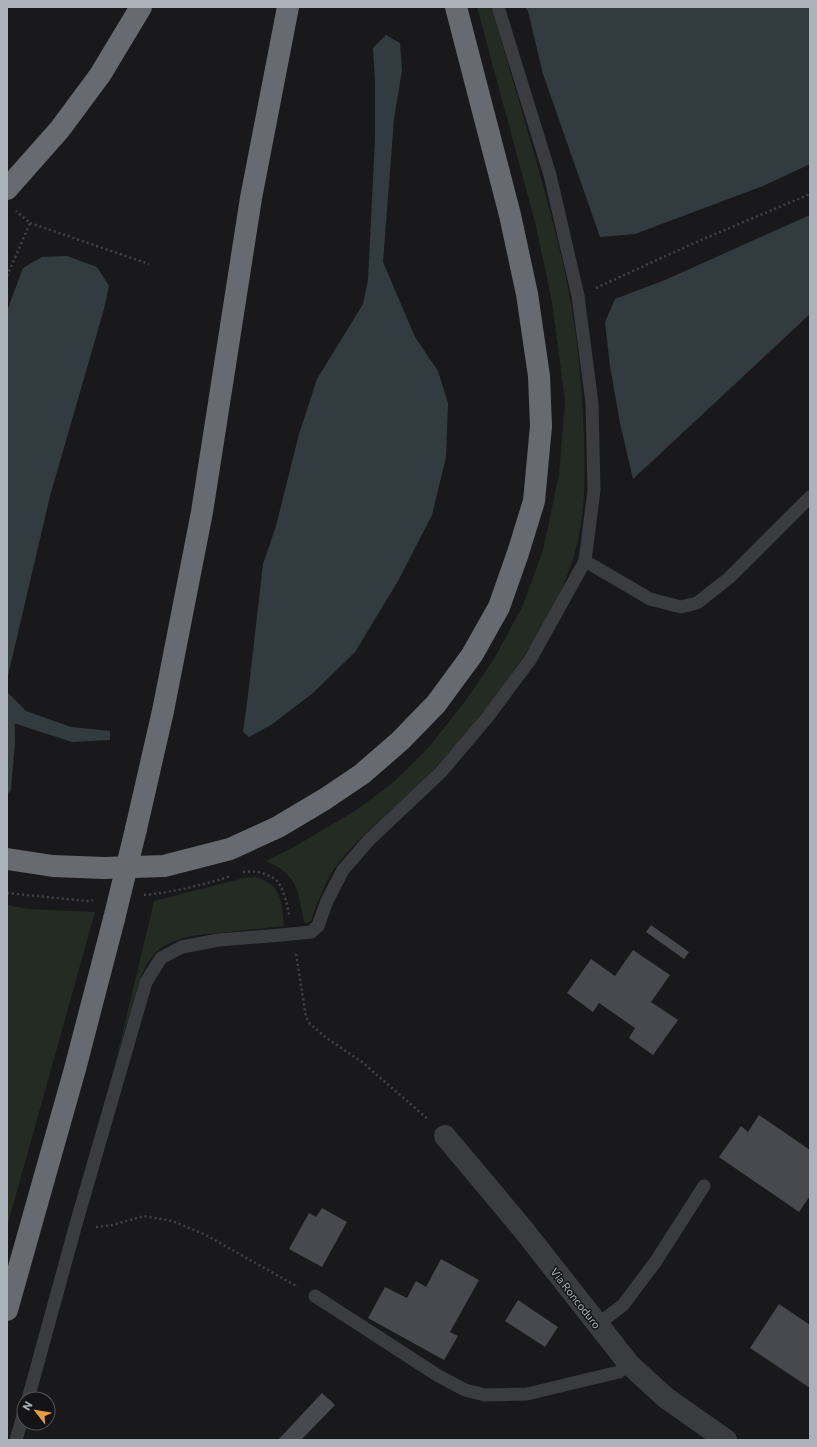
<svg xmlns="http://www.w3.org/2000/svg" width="817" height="1447" viewBox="0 0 817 1447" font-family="Commissioner,sans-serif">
	<rect width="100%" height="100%" fill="#19191b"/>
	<path fill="#232b23" d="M477 7H491C507 59 522 111 537 164 549 207 561 249 569 293 578 340 582 387 584 435 585 473 586 514 575 552 558 613 517 669 478 718 456 746 432 773 405 797 380 821 350 844 331 874 322 889 317 905 311 921L307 923 304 922C298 890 298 875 266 861L294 847 358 809 396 780 429 747 466 700 494 659 523 605 543 550 559 474 565 401 552 302 536 226Z
		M256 877C283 886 281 901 284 926L191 936C178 939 164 944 155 953 141 968 137 991 131 1010 125 1030 119 1049 114 1069L154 901 244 878Z
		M7 905 28 909 95 912 7 1227Z"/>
	<path fill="#323c40" d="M525 7H810V164L763 186 635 234 600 237 543 74 528 11Z
		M386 35 400 43 402 70 394 119 383 262 415 337 438 371 448 403 446 457 432 515 398 581 355 652 313 693 271 725 249 737 243 732 248 695 263 564 276 526 299 434 317 379 363 304 368 280 375 139V82L373 48Z
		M810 215V314L633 479 620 423 610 366 605 322 615 299 665 280Z
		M67 256 97 267 109 286 104 309 50 496 7 680V311L23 268 42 257Z
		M7 692 26 711 71 727 110 731V740L72 742 7 721Z"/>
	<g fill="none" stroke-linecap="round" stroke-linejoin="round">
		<path stroke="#323c40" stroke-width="8" d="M7 702 10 703 11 742 7 789"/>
	</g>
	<path fill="#48494e" d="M651 925 689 952 684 959 646 932Z
		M633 950 670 975 651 1002 678 1020 653 1055 629 1038 635 1028 599 1003 593 1012 567 993 591 959 615 976Z
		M759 1115 810 1150V1196L799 1212 719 1157 741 1126 748 1132Z
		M322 1208 347 1222 322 1267 289 1249 309 1213 316 1217Z
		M441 1259 479 1280 450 1332 458 1336 444 1360 368 1318 385 1287 407 1298 416 1281 426 1287Z
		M518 1300 558 1327 545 1347 505 1321Z
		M779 1304 810 1325V1388L750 1348Z
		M322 1393 335 1405 301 1440H278Z"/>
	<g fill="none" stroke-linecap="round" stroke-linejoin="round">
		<path stroke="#404347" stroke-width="2.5" stroke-dasharray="2 3" stroke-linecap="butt" d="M30 223 149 264
			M7 276 30 223 16 211
			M596 288 694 243 810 194
			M243 872C254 870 267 873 276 880 283 886 288 907 289 915
			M7 893 87 901 93 900
			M144 895C174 892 203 885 231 876
			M296 954 306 1017 310 1024 328 1039 362 1062 429 1120
			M96 1227 113 1225 144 1216 172 1221 204 1234 298 1287"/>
		<path stroke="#3a3c40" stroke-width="13" d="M585 561 650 599 681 607 697 603 729 578 810 497
			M311 932 318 926 327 901 343 870 369 840 441 772 486 719 530 660 585 561 594 490 592 403 578 296 550 175 498 7
			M315 1296 437 1375 465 1390 485 1395 527 1394 619 1372 629 1364
			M597 1325 623 1305 656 1261 704 1186
			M28 1399 76 1224 146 982 161 958 182 947 219 940 281 935
			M16 1440 24 1412"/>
		<path stroke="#3a3c40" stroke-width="22" d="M445 1136 522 1228 629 1364 666 1398 726 1440"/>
		<path stroke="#676a70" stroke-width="22" d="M7 189 60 129 100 75 141 7
			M136 829 163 711 202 512 251 198 288 7
			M7 859 53 866 104 868 164 866 230 849 278 827 325 799 362 774 400 741 436 704 472 655 499 607 518 553 534 501 541 426 539 376 527 294 510 215 456 7
			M7 1310 75 1069 114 919"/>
		<path stroke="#3a3c40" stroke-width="13" d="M281 935 311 932"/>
		<path stroke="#676a70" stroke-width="22" d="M114 919 136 829"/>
	</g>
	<g text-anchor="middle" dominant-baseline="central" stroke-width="3" stroke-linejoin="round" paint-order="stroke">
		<g font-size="11" fill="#acb2ba" stroke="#141416">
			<text transform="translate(576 1298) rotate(52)">Via Roncoduro</text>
		</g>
	</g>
	<rect width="817" height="1447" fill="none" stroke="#acb2ba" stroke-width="16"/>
	<g transform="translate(36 1411) rotate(301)"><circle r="19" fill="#141416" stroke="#515358"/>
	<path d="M0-3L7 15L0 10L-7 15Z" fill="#e59d47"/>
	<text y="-6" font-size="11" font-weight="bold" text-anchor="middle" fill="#acb2ba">N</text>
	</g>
</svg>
